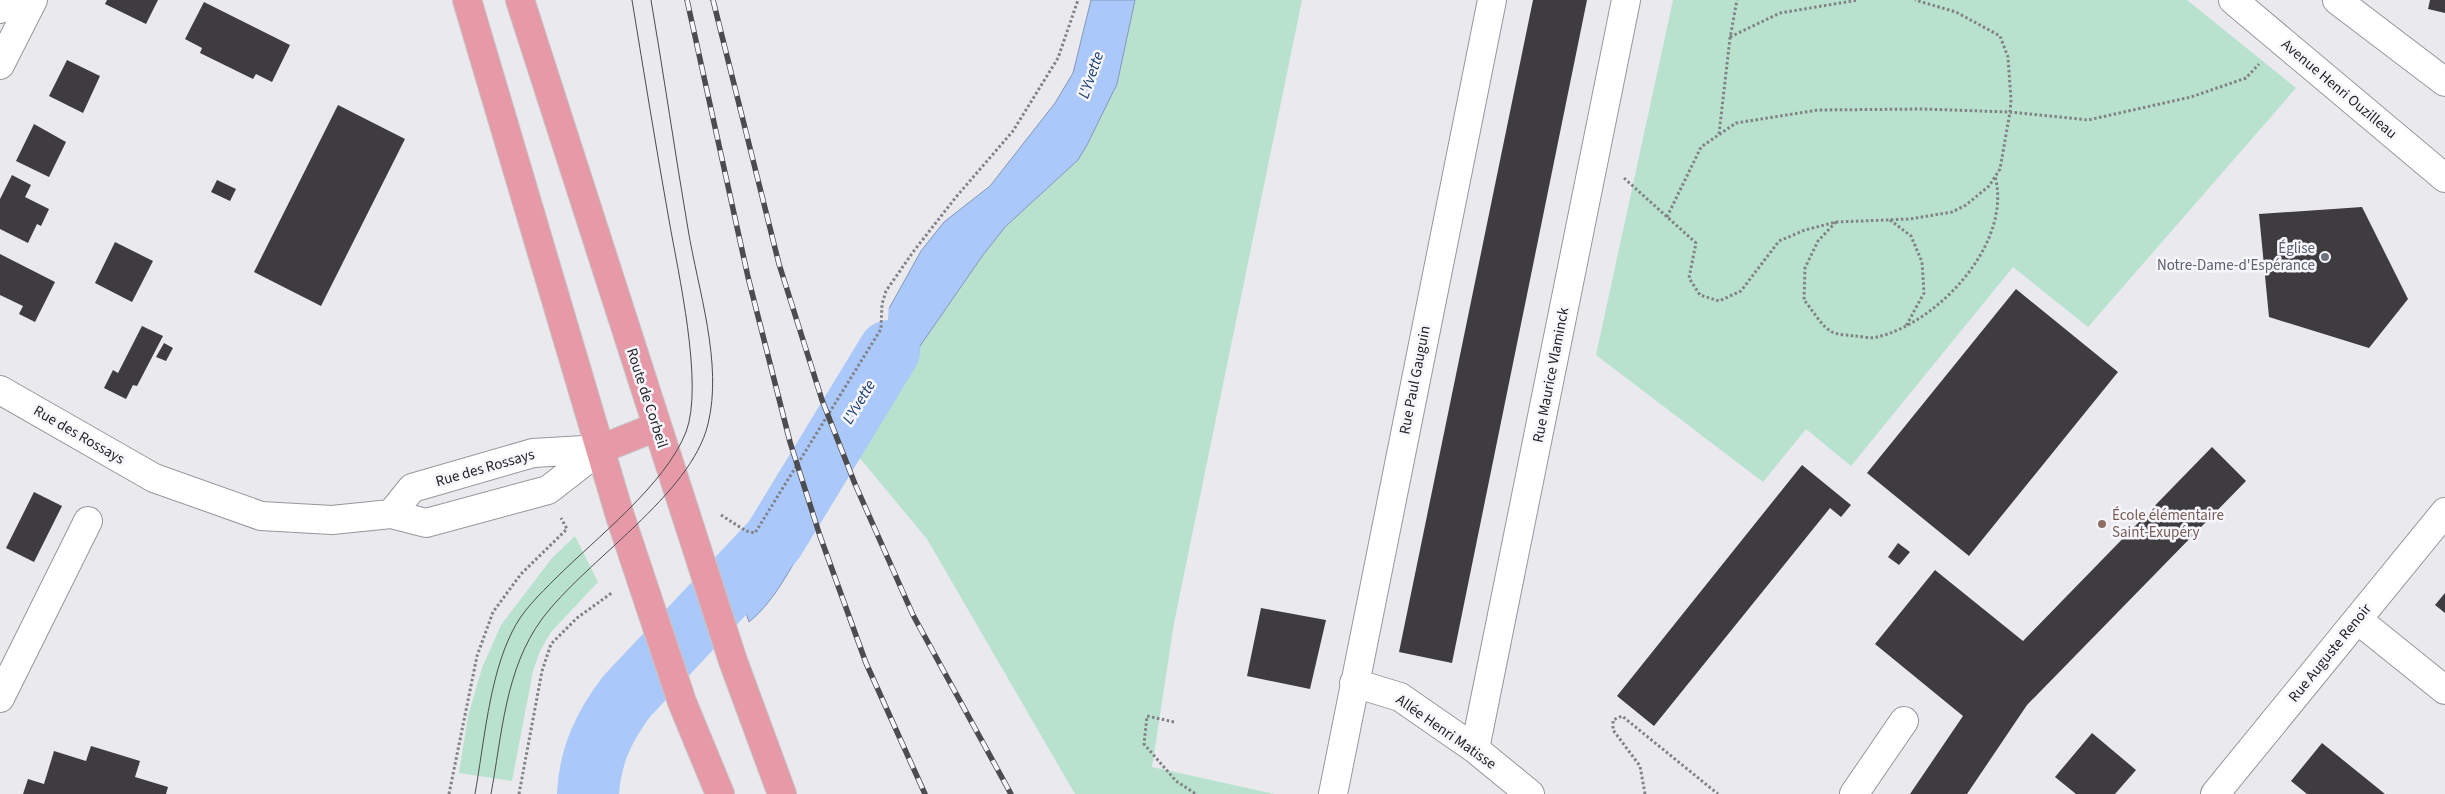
<svg xmlns="http://www.w3.org/2000/svg" width="2445" height="794" viewBox="0 0 2445 794" font-family="'Source Sans 3',sans-serif">
	<rect width="100%" height="100%" fill="#e9e9ee"/>
	<path fill="#b8e2ce" d="M1135 0H1302L1174 623 1152 767 1274 794H1075L927 539 858 456 920 346 983 255 1005 227 1078 160 1087 145 1117 84Z
		M1673 0H2187L2296 88 2088 327 2013 267 1851 466 1806 429 1763 482 1596 355Z
		M575 536 598 582 551 632 540 651 533 671 512 781 459 773 468 716 482 668 501 625 552 558Z"/>
	<path fill="#aac8f9" stroke="#8297ba" d="M1091 0H1135L1117 84 1087 145 1078 160 1005 227 983 255 920 346 858 456 838 400 921 251 944 222 990 186 1055 103 1073 73Z
		M787 484 808 539C791 567 775 601 749 622L731 565 751 544Z
		M624 668 639 714 620 753 612 794H568L578 725 594 696Z"/>
	<path fill="#e9e9ee" d="M889 305 887 333 839 412 836 399Z
		M788 482 792 490 758 546 751 540 785 483Z"/>
	<g fill="none" stroke-linecap="round" stroke-linejoin="round">
		<path stroke="#aac8f9" stroke-width="62" d="M588 794C590 756 604 726 627 696L774 540 889 351"/>
	</g>
	<path fill="#3f3c40" d="M107 0H158L146 24 105 4Z
		M1533 0H1587L1452 663 1399 652Z
		M2430 0H2445V13L2428 9Z
		M204 2 290 45 272 82 256 74 253 79 200 53 202 48 185 39Z
		M67 60 100 76 83 113 49 96Z
		M338 105 405 139 321 306 254 272Z
		M34 124 66 142 49 177 16 161Z
		M12 175 31 185 25 197 49 209 41 226 37 224 28 243 0 229V199Z
		M217 180 236 189 230 201 211 192Z
		M2362 207 2408 299 2369 348 2269 317 2259 214Z
		M115 242 153 261 132 302 95 283Z
		M0 254 55 282 35 322 19 314 23 306 0 295Z
		M2016 289 2118 372 1969 556 1867 473Z
		M142 326 163 336 137 386 133 385 126 399 104 388 113 370 118 373Z
		M164 343 173 348 166 361 156 357Z
		M2212 447 2246 481 2027 705 1967 794H1910L1963 716 1875 644 1935 570 2023 641Z
		M1802 465 1851 505 1841 517 1830 508 1654 726 1617 696Z
		M34 492 62 506 34 562 6 548Z
		M1898 543 1910 552 1899 565 1888 557Z
		M2445 593V613L2435 605Z
		M1261 608 1326 620 1310 689 1247 676Z
		M2092 733 2136 770 2115 794H2076L2055 777Z
		M2322 743 2385 794H2307L2291 781Z
		M91 746 140 761 135 777 168 787 166 794H23L28 779 44 784 54 751 86 761Z"/>
	<g fill="none" stroke-linecap="round" stroke-linejoin="round">
		<defs>
			<path id="minor" d="M2233 0 2445 178
				M2337 0 2445 82
				M0 9 4 0
				M0 65 33 0
				M0 390 154 478 261 516 332 520 391 514 426 523 548 490 601 449
				M391 514 412 488 533 453 601 449
				M2358 620 2445 690
				M1354 683 1400 697 1475 749 1530 794
				M0 698 88 521
				M1475 749 1626 0
				M1333 794 1492 0
				M1854 794 1904 721
				M2215 794 2445 512"/>
			<path id="major" d="M467 0 620 516 682 702 720 794
				M520 0 733 661 782 794
				M601 449 656 427"/>
		</defs>
		<use href="#minor" stroke="#97979c" stroke-width="30"/>
		<use href="#major" stroke="#c6c6c7" stroke-width="30"/>
		<path stroke="#828286" stroke-width="3" stroke-dasharray="2.5 2.5" stroke-linecap="butt" d="M1730 37 1780 13 1858 0
			M1719 134 1730 38 1737 0
			M1624 178 1696 243 1689 278 1700 295 1719 301 1741 291 1779 241 1805 230 1836 222 1910 219 1952 212 1966 205 1989 186 2000 169 2010 112 2011 100 2008 57 2000 36 1956 12 1915 0
			M1667 217 1701 147 1736 123 1818 110 1923 109 2010 112 2088 120 2191 97 2246 78 2259 64
			M1890 220 1911 236 1922 262 1924 293 1906 326
			M1836 222 1818 241 1805 268 1804 300C1812 309 1821 326 1832 332 1838 335 1847 335 1854 336 1861 336 1870 339 1877 337 1938 323 2013 243 1995 176
			M721 515 746 531 755 533 881 329 882 304 886 291 913 252 956 197 1013 131 1058 58 1078 0
			M1174 722 1147 716 1144 744 1176 781 1196 794
			M449 794 477 656 493 612 521 574 567 529 561 518
			M519 794 542 671 551 644 577 618 613 592
			M1645 794 1640 766 1613 730V720L1622 716 1718 794"/>
		<use href="#minor" stroke="#fff" stroke-width="28"/>
		<use href="#major" stroke="#e699a7" stroke-width="28"/>
		<path stroke="#4c4c4f" stroke-width="1" d="M475 794C484 744 489 678 512 632 522 611 539 595 556 578 596 538 665 485 686 432 704 385 678 272 669 220 656 147 644 73 632 0
			M491 794C502 735 505 669 542 619 586 560 691 495 708 424 723 363 698 290 688 229 675 153 664 76 651 0"/>
		<defs>
			<path id="rail" d="M687 0 748 277 790 442 820 536 866 663 925 794
				M713 0 779 264 822 400 855 484 913 615 1011 794"/>
		</defs>
		<use href="#rail" stroke="#4c4c4f" stroke-width="5.5"/>
		<use href="#rail" stroke="#f6f6fc" stroke-width="4" stroke-dasharray="11" stroke-linecap="butt"/>
	</g>
	<circle fill="#6b7280" stroke="#f6f6fc" stroke-width="2" cx="2325" cy="257" r="5"/>
	<circle fill="#8d6e63" stroke="#f6f6fc" stroke-width="2" cx="2102" cy="524" r="5"/>
	<g text-anchor="middle" dominant-baseline="central" stroke-width="5" stroke-linejoin="round" paint-order="stroke">
		<g font-size="15" fill="#252527" stroke="#f6f6fc">
			<text transform="translate(2339 89) rotate(40)">Avenue Henri Ouzilleau</text>
			<text transform="translate(1551 375) rotate(-79)">Rue Maurice Vlaminck</text>
			<text transform="translate(1415 380) rotate(-79)">Rue Paul Gauguin</text>
			<text transform="translate(647 398) rotate(72)">Route de Corbeil</text>
			<text transform="translate(79 435) rotate(30)">Rue des Rossays</text>
			<text transform="translate(485 468) rotate(-16)">Rue des Rossays</text>
			<text transform="translate(2330 653) rotate(-51)">Rue Auguste Renoir</text>
			<text transform="translate(1446 732) rotate(35)">Allée Henri Matisse</text>
		</g>
		<g font-size="15" fill="#5b616d" stroke="#f6f6fc" text-anchor="end">
			<text x="2315" y="248">Église<tspan x="2315" dy="17">Notre-Dame-d'Espérance</tspan></text>
		</g>
		<g font-size="15" fill="#785e54" stroke="#f6f6fc" text-anchor="start">
			<text x="2112" y="515">École élémentaire<tspan x="2112" dy="17">Saint-Exupéry</tspan></text>
		</g>
		<g font-size="16" font-style="italic" fill="#163871" stroke="#f6f6fc">
			<text transform="translate(1091 75) rotate(-71)">L'Yvette</text>
			<text transform="translate(859 402) rotate(-59)">L'Yvette</text>
		</g>
	</g>
</svg>
